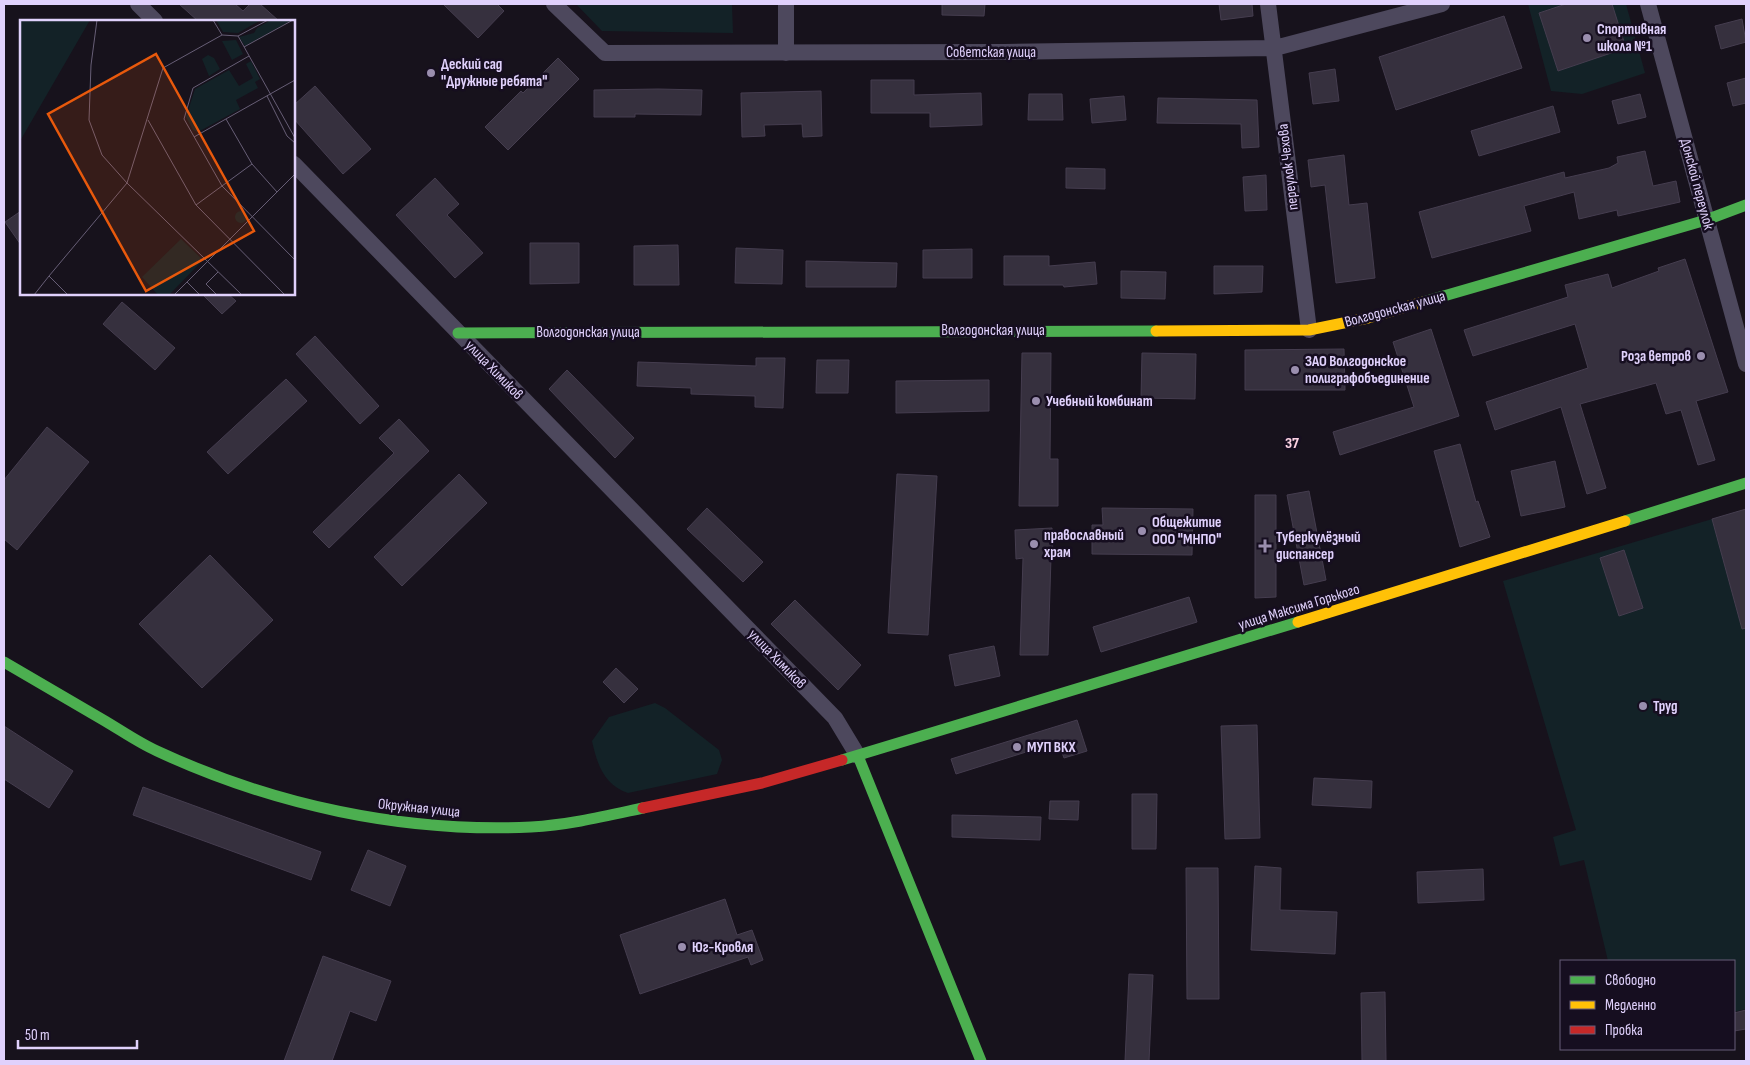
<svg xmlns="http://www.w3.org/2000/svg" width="1750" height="1065" viewBox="0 0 1750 1065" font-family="'Sofia Sans Condensed',sans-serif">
	<rect width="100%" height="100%" fill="#17121c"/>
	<path fill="#132227" d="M576 4H764L732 5 733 33 602 31Z
		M1528 4H1626L1645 73 1582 94 1551 91Z
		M1746 509V1009L1734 1012V961H1608L1584 860 1560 866 1553 837 1576 830 1503 581Z
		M655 703 665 708 719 750 722 760 717 774 628 793C604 785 597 764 592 741L609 717Z"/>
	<path fill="#36303e" stroke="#453d4f" d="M179 4H235L243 11 250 4H260L279 21H198Z
		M443 4H497L504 11 478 38Z
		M942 4H985L984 16 942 15Z
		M1219 4H1252L1253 16 1221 20Z
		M1566 4H1612L1626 48 1558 71 1539 13Z
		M1504 16 1522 68 1396 110 1379 57Z
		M1742 19 1746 42 1721 49 1715 26Z
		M558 58 579 79 508 150 485 127 521 91 523 93Z
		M1335 69 1339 101 1313 104 1309 73Z
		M1746 78V103L1733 106 1727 83Z
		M871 80H914V95L981 93 982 125 930 127V113H871Z
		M315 86 371 149 343 174 294 119V105Z
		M658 89 702 90 701 115 635 114V117H594V90Z
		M821 91 822 136 803 137 802 124 764 125 765 136 742 137 741 93Z
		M1029 94H1062L1063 120H1028Z
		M1640 94 1646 117 1618 124 1612 101Z
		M1124 96 1126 120 1092 123 1090 99Z
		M1158 98 1257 100 1259 147 1242 148 1241 124 1157 123Z
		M1553 106 1560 132 1479 156 1471 131Z
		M1645 151 1653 186 1676 181 1680 202 1618 216 1617 210 1579 219 1574 192 1524 206 1531 231 1432 258 1419 212 1564 172 1565 178 1609 168 1618 163 1617 157Z
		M1344 155 1349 205 1367 203 1375 278 1336 283 1325 185 1311 187 1308 160Z
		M1066 168 1105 169V189L1066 188Z
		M1266 175 1267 210 1245 211 1243 177Z
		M435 178 459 204 447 215 483 253 455 278 396 215Z
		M21 211V245L5 222Z
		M530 243H579V283L530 284Z
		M678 245 679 285H634V246Z
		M736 248 783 250 782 284 735 283Z
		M972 249V278H923V250Z
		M1004 256H1049V266L1095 262 1097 284 1064 287 1063 285H1004Z
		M1685 259 1728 392 1696 401 1715 460 1698 465 1681 410 1666 414 1656 383 1580 404 1606 488 1587 494 1561 407 1495 430 1486 402 1588 368 1575 324 1473 356 1464 330 1568 297 1565 285 1608 274 1612 288 1659 271 1658 268Z
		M806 261 897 263 896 287H806Z
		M1214 266H1263L1262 292 1214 294Z
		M1121 271 1166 272 1165 299 1121 298Z
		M202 294H228L236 301 222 314Z
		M122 302 175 348 155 370 103 324Z
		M1431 329 1459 416 1340 455 1333 432 1414 407 1393 342Z
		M315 336 379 406 360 424 296 354Z
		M1344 349 1345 390H1245V350Z
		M1022 353H1051L1050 459H1058V506H1019Z
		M1142 353 1196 354 1195 399 1141 398Z
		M756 358H785L783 408 755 407V396L691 394V388L637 386 638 362 756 366Z
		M817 360H849L848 393H816Z
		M567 370 634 438 615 458 549 389Z
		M286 379 307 401 228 474 207 452Z
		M989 380V411L896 413V381Z
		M399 419 429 451 329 548 313 532 394 453 379 438Z
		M47 427 89 462 17 550 4 539V480Z
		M1460 444 1476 502 1478 501 1490 537 1460 547 1434 451Z
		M1555 461 1565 507 1521 516 1511 471Z
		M459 474 487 503 402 586 374 557Z
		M897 474 937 476 928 635 888 633Z
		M1309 491 1326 580 1304 585 1287 495Z
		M1255 495H1276V597L1255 598Z
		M707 508 763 562 743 582 687 529Z
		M1102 508 1193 509 1192 555 1092 554V525H1103Z
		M1746 509V628L1742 629 1712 519Z
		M1052 528 1053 557H1051L1048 655H1020L1023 558 1016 559 1015 530Z
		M1624 550 1643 608 1619 616 1600 558Z
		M210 555 273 620 202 688 139 624Z
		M1189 597 1197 622 1101 652 1093 627Z
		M795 600 861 665 838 690 771 624Z
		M994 646 1000 676 955 686 949 655Z
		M616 668 638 689 624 703 603 682Z
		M1077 720 1087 751 1064 758 1058 742 956 774 951 759Z
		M1257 725 1260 838 1225 839 1221 726Z
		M4 726 73 771 49 808 4 779Z
		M1314 778 1372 781 1371 808 1312 805Z
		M143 787 321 852 311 880 133 815Z
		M1132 794H1157L1156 849H1132Z
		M1050 801H1079L1078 820 1049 819Z
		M952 815 1041 817 1040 840 952 837Z
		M368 850 406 866 390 906 351 890Z
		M1255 866 1281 868 1280 910 1337 912 1335 954 1251 950Z
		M1186 868H1218L1219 999H1187Z
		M1483 869 1484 900 1418 903 1417 872Z
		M725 899 737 935 752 930 763 960 751 965 748 957 640 994 620 935Z
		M323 956 391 981 376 1021 350 1011 332 1061H284Z
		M1129 974 1153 975 1149 1061H1125Z
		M1385 992 1386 1061H1362L1361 993Z
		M1746 1010V1029L1734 1031V1013Z"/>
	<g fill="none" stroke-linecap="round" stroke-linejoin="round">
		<path stroke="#4d485d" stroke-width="16" d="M138 4 155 21
			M554 4 605 53 1004 52 1275 48 1442 4
			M1268 4 1309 330
			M1648 4 1746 364
			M786 53V4
			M294 164 835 718 858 756"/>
		<path stroke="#4caf50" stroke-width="11" d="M1423 302 1706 220 1746 205
			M458 333 1156 331
			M1625 521 1746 483
			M4 662C38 682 71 701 105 721 122 731 139 743 157 751 273 805 403 833 531 827 569 825 606 816 643 808
			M858 756 981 1061
			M842 760 1298 622"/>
		<path stroke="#ffc107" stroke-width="11" d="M1156 331 1309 330 1368 318 1423 302
			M1298 622 1625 521"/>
		<path stroke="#c62828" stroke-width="11" d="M643 808 762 783 842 760"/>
	</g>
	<g fill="#9a8eae" stroke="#160e20" stroke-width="2">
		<circle cx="1587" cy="38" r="5"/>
		<circle cx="431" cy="73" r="5"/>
		<circle cx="1701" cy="356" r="5"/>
		<circle cx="1295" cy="370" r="5"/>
		<circle cx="1036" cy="401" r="5"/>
		<circle cx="1142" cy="531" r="5"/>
		<circle cx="1034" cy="544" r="5"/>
		<path d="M1262.5 538.5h5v5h5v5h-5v5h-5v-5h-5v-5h5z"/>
		<circle cx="1643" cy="706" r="5"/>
		<circle cx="1017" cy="747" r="5"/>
		<circle cx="682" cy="947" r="5"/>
	</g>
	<g text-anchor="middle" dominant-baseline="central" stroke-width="5" stroke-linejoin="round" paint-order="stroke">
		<g font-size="15" font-weight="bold" fill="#e0d1fc" stroke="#160e20" text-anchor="start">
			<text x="1597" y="29">Спортивная<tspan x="1597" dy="17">школа №1</tspan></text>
			<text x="441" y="64">Деский сад<tspan x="441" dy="17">"Дружные ребята"</tspan></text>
			<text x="1691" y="356" text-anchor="end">Роза ветров</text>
			<text x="1305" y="361">ЗАО Волгодонское<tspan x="1305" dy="17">полиграфобъединение</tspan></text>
			<text x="1046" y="401">Учебный комбинат</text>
			<text x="1152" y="522">Общежитие<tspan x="1152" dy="17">ООО "МНПО"</tspan></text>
			<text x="1044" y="535">православный<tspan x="1044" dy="17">храм</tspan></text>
			<text x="1276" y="537">Туберкулёзный<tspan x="1276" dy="17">диспансер</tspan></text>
			<text x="1653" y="706">Труд</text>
			<text x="1027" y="747">МУП ВКХ</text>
			<text x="692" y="947">Юг-Кровля</text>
		</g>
		<g font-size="15" fill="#e0d1fc" stroke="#160e20">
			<text x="991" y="52">Советская улица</text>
			<text transform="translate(1288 167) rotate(-97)">переулок Чехова</text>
			<text transform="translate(1697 184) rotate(75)">Донской переулок</text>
			<text transform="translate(1395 309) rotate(-15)">Волгодонская улица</text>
			<text x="993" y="330">Волгодонская улица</text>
			<text x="588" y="332">Волгодонская улица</text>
			<text transform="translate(494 370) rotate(46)">улица Химиков</text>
			<text transform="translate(1299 607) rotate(-17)">улица Максима Горького</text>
			<text transform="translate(777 659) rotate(46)">улица Химиков</text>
			<text transform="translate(419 808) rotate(6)">Окружная улица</text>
		</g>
		<g font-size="16" font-weight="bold" fill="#fcd2e3" stroke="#160e20">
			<text x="1292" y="443">37</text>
		</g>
	</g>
	<g transform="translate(20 20)">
		<rect width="275" height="275" fill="#17121c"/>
		<path d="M0 0H70L0 121ZM196 0H241L218 13 203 12ZM251 0H272L225 26 219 17 234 13 237 8ZM216 20 223 34 212 40 202 21ZM188 35 194 38 200 49 189 56 182 39ZM231 41 240 59 235 62 238 68 216 80 220 89 178 112 173 110 166 97 175 69 209 50 219 66 233 58 226 44ZM215 197a6 6 0 1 1 12 0a6 6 0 1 1-12 0ZM161 219 183 240 149 275H138L122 257Z" fill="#132227"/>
		<path fill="none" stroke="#675e76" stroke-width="1" d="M193 0 202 15M202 15 143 48 107 163 222 275M202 15 218 16 248 0M218 16 275 118M224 27 273 0M229 36 173 68 164 99 202 166 275 240M247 76 267 116 275 123M206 99 232 144 257 172M128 100 176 185 265 275M174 117 275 60M176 185 232 144M167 262 180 275M14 275 29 256M48 275 29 256 107 163 82 135 69 100 71 45 77 0M154 275 275 154M197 275 186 264 198 252"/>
		<path fill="#e8590c" fill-opacity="0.15" stroke="#e8590c" stroke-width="2.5" d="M136 34 234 211 126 271 28 94Z"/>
		<rect width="275" height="275" fill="none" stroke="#e0d1fc" stroke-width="2.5"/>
	</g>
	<rect width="1750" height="1065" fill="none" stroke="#e0d1fc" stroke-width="10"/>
	<rect x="1560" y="960" width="175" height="90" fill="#160e20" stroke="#675c78"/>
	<rect x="1570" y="976" width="25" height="8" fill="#4caf50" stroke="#675c78"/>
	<text x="1605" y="985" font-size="15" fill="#e0d1fc">Свободно</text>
	<rect x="1570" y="1001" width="25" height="8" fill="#ffc107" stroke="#675c78"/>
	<text x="1605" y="1010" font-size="15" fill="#e0d1fc">Медленно</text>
	<rect x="1570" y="1026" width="25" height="8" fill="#c62828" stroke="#675c78"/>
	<text x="1605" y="1035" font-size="15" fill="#e0d1fc">Пробка</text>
	<path d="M18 1040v8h119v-8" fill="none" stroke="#e0d1fc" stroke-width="2.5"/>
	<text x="25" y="1040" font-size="15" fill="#e0d1fc" stroke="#160e20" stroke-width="4" paint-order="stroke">50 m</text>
</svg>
